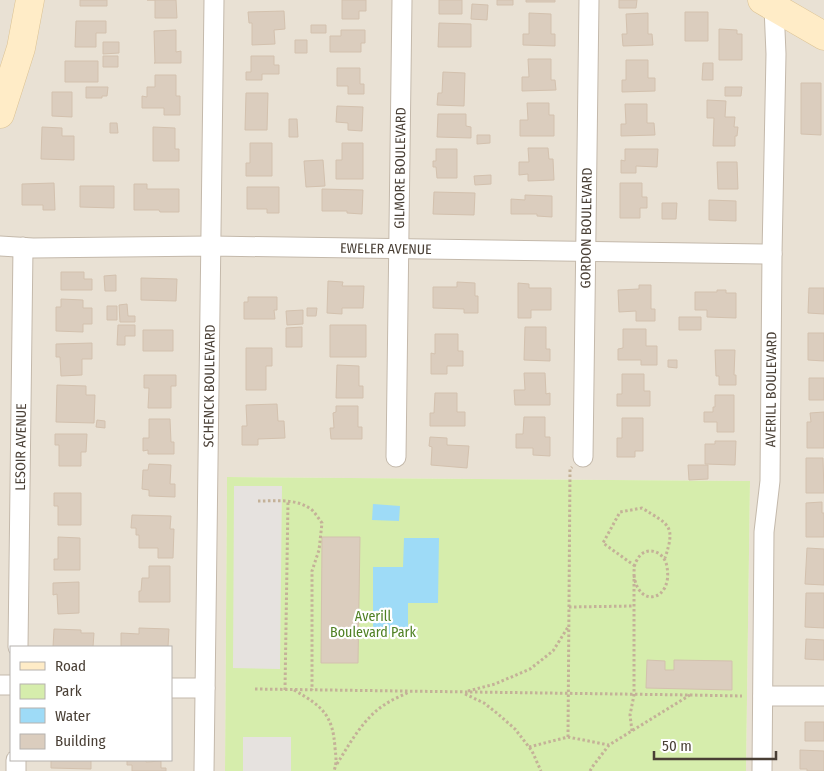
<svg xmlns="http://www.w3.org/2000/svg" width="824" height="771" viewBox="0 0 824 771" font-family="'Fira Sans Condensed',sans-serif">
	<rect width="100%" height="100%" fill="#f5efe7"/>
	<path fill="#e9e1d4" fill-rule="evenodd" d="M0 0H824V771H746L750 481 227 477 225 771H0ZM11 647H171V760H11Z"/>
	<path fill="#d6edac" d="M227 477 750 481 746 771H225Z"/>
	<path fill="#e6e2df" d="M234 486H282L280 669 233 668Z
		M243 737H291V771H243Z"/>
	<path fill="#9edbf7" d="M373 504 400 506 399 521 372 520Z
		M404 538H439L438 603H408V634H373V567H403Z"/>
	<path fill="#dbcdbe" stroke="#d3c1ae" d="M80 0H107V6H80Z
		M147 0H176L177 18H155V0Z
		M342 0H366V11H359V19H342Z
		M439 0H462V14H439Z
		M497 0H513V5H497Z
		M526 0H555V2H526Z
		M619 0H637L636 8H619Z
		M472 4 488 5 487 20 471 19Z
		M284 11 285 29 274 30 275 44 252 45V23H249L248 12Z
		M685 12H708V41H685Z
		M529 13 551 14V34H555V46L523 45V34H529Z
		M648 13V34H652L653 45 623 46 622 34H627L626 14Z
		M76 21H106V33H96V47H75Z
		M439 23 471 24V47H438Z
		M311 25H326V33H311Z
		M719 29 737 30V34H742V60H719Z
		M176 30V52L181 51V63H154H155L154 31Z
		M341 30H365V43H361V52H330V36H341Z
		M295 40H307V53H295Z
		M103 42H119V53L103 54Z
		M103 56H118V67H103Z
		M251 56H274V65H279V74H262V80H246V72H251Z
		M528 59H551V80H555L556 90 522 91V77H529Z
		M626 60H648V78H655V91L622 92V80H626Z
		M65 61H98V82H65Z
		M703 63H713V80H702Z
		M337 68H360V84H364V94H348V86H337Z
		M443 72 465 73 464 106 437 105 438 93H442Z
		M155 75H176V96H180V115H164V108H142V96L147 97V87H155Z
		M801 83H821V135L801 134Z
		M86 87H108L107 96H102V98H86Z
		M725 87H742L741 96H725Z
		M52 92H72V117L52 116Z
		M246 93H268L267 130H245Z
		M707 100 726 101 725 117H735L734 127H738L737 136H735V146H713L714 118H707Z
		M527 103H549V115H554V136H520V120H528Z
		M625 104H647V123H654L655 135 621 136V124H626Z
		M337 106 363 107 362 131 348 130V123L336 122Z
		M438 114H466V126L471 127V138L437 137Z
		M289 119H297L298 137H289Z
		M110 123H117L118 133H110Z
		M42 127 62 128V136H74V160L41 159Z
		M153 127 175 128V149H179V161H153Z
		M477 135H490V143L477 144Z
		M250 143H272V176H246V163H250Z
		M342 143H363V179H336V160H342Z
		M528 148H548L549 159H553L554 180 528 181V174L519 175V162H529Z
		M436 149H457V178H437L436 167H433V161H436Z
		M625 149H658L657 167 636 166V173H621V160L625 161Z
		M323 160 325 186 306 187 304 161Z
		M717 162H737L738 189H718Z
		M491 175V184L475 185 474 176Z
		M54 183 55 210H43V205H22V184Z
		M620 183H642V197H647V208H640V218H620Z
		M134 184H147V189H179V212H160L159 210H134Z
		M80 186H114V208L80 207Z
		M247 187H279V213H267V209H247Z
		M322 189 363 190 362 214 347 213V211H322Z
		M434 192 475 193 474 215 433 214Z
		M525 195 552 196V217L537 216V214H511V199L525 200Z
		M709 200 736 201V221L709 220Z
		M662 203H677L676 219H662Z
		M61 272H84V279H92V290H61Z
		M116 275V291H105L104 276Z
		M141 278 177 279 176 301 141 300Z
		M328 281 343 282 342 286H364L363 308H342V314L327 313Z
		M457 282 475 283V296H478V313H464V309L433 308V287H457Z
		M518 283 529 284V288H551V310H531V318H518Z
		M639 285H651V309H655V321H636V311L619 312 618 290 639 289Z
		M809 288H824V314L808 313Z
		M717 290H726V293H736V318L707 317V310H695V292H717Z
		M248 297H277V310H274L275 319H244V302H248Z
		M61 299 83 300V308H92V324H83V332L56 331V307H61Z
		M127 304 128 316H135V322H120L119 305Z
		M107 306H117V320H107Z
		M307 308H317L316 316H307Z
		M303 310V324L287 325 286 311Z
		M679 317H701V330H679Z
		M118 325H135V336H125V345H117Z
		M330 325H366V357H330Z
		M302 327V347H286V328Z
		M525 327H546V349H550V361L524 360Z
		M623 329H646V346H657V365H641V360H618V349L623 348Z
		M143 330H173V351H143Z
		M808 333H824V361L808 360Z
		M435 334H458V351H463V366H447V374H431V353L435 354Z
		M92 343V359H82V375L61 376 60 357H56V344Z
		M246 348H272V366H266V390H246Z
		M715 350H735L734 375H736V385H719V376H716Z
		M668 360H677V368L668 367Z
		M337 365 359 366V386H363V398H336Z
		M524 373H545L546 394 550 393V405H515L514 390H525Z
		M622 374H644V391H650V406H617V394H622Z
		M144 375H176V386H171V408H148L149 388H144Z
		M809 378H824V400H809Z
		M57 385 86 386V395H95L94 423 56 422Z
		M435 393H457V412H465V426H430V413H434Z
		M715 395H734V432H717V422H704V412H713V407H715Z
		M277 404 278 421H284L285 438 258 439V445H242V426H247L246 405Z
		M336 406H358V427H362V439H331L330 428H334L333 413 336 412Z
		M824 412V448H807V422H811L810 413Z
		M524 417H545V437H550V456L533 455V448H516V434H523Z
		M622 418H643V451H635V457H617V438H622Z
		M149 419H170L171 442H174V454H148V450L143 451V438H149Z
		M97 420 105 421V428L96 427Z
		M55 434H87L86 452H81V466H59V445H55Z
		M430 437 447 438V445L469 446 467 468 431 465 432 447 429 446Z
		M715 441H736L735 465 705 464V444H715Z
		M806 458H823L824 493H806Z
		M149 464 171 465 170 484H175V497L149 496V490L142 489 143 470H148Z
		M688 465H708V479L689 480Z
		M54 493H81V525H58V506H54Z
		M822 502V513H824V537H806V503Z
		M132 515 171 516 170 529H174L173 558H158V548H139V535H136V528H131Z
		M58 537 80 538V570H54V559H58Z
		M322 537H360L358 663H321Z
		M807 548 824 549V585L805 584Z
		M149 566H170V602H139V591H141L142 578H149Z
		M79 582V613L58 614 57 594 53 595V583Z
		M806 593H824V628L805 627Z
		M139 628 169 629 168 647H121V633L139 634Z
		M54 629 81 630V633H94L93 647H53Z
		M806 639 824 640V660L805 659Z
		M647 660 665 661V670H674V660L732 661V690L646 688Z
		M805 722H824V741H805Z
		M800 750 824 751V771H807V769H800Z
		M51 760H91V769L51 768Z
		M127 760H146V762L161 761V768H166V771H132V765H127Z"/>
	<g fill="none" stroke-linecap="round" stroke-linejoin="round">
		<defs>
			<g id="minor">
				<path id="s1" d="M0 246 33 248 211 246 772 254"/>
				<path id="s2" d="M396 457 402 0"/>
				<path id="s3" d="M583 457 589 0"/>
				<path id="s4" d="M18 647 23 247"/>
				<path d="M0 685H11"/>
				<path d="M171 688H205"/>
				<path d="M763 696H824"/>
				<path d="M16 771V760"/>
				<path id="s5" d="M204 771 214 0"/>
				<path id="s6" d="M762 771 764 532 770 481 772 254 776 54 774 7"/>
			</g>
			<path id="secondary" d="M762 0 824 36
				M0 114 21 48 30 0"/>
		</defs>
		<use href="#minor" stroke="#c4b9ab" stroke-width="21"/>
		<use href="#secondary" stroke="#dcc394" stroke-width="29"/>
		<path stroke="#c4b198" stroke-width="3" stroke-dasharray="2.5 2.5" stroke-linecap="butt" d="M258 501C276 501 297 498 312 510 316 514 319 519 322 523L319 550 312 571V690
			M635 566 603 543 620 512 642 508C669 525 676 525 665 558
			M569 607 634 606
			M255 689 690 695 609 745 593 766 590 771
			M285 690 288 501
			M294 690C322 706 333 715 335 748 336 757 337 762 334 771
			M468 691 495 684 530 669 553 651 568 627
			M465 694 484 703 498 714 515 729 532 751 541 771
			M690 695 742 696
			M632 731 630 715 634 695V575C634 570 634 564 637 560 645 544 665 551 667 567 673 601 638 609 634 575
			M568 737 570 469 572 467
			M529 747 568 737 609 745
			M337 764C350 743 363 719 384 705 391 700 401 696 409 692"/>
		<use href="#minor" stroke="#fff" stroke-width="19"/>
		<use href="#secondary" stroke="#ffecc7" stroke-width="28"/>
	</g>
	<g text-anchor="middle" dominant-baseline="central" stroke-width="4.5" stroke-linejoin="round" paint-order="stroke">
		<g font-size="14" fill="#493f35" stroke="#fff">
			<text stroke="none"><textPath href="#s2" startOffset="289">GILMORE BOULEVARD</textPath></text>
			<text stroke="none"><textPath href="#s3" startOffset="229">GORDON BOULEVARD</textPath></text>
			<text stroke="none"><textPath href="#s1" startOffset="386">EWELER AVENUE</textPath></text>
			<text stroke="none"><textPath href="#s5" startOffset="385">SCHENCK BOULEVARD</textPath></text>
			<text stroke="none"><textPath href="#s6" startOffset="382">AVERILL BOULEVARD</textPath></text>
			<text stroke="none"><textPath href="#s4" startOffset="200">LESOIR AVENUE</textPath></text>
		</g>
		<g font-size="14" fill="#4f8023" stroke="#fff">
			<text x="373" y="616">Averill<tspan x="373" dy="16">Boulevard Park</tspan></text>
		</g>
	</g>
	<rect x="10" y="646" width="162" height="115" fill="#ffffff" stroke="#b6b2ae"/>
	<rect x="20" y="662" width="25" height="8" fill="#ffecc7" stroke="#b6b2ae"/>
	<text x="55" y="671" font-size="15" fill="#493f35">Road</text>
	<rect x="20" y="684" width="25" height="15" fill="#d6edac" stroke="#b6b2ae"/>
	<text x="55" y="696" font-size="15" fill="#493f35">Park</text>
	<rect x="20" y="708" width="25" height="15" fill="#9edbf7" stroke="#b6b2ae"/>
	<text x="55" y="721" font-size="15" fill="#493f35">Water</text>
	<rect x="20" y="734" width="25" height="15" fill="#dbcdbe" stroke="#b6b2ae"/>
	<text x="55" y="746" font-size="15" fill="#493f35">Building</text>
	<path d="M654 751v8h122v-8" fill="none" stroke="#493f35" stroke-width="2.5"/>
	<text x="662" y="751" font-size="15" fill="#493f35" stroke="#ffffff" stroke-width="4" paint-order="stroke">50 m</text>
</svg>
